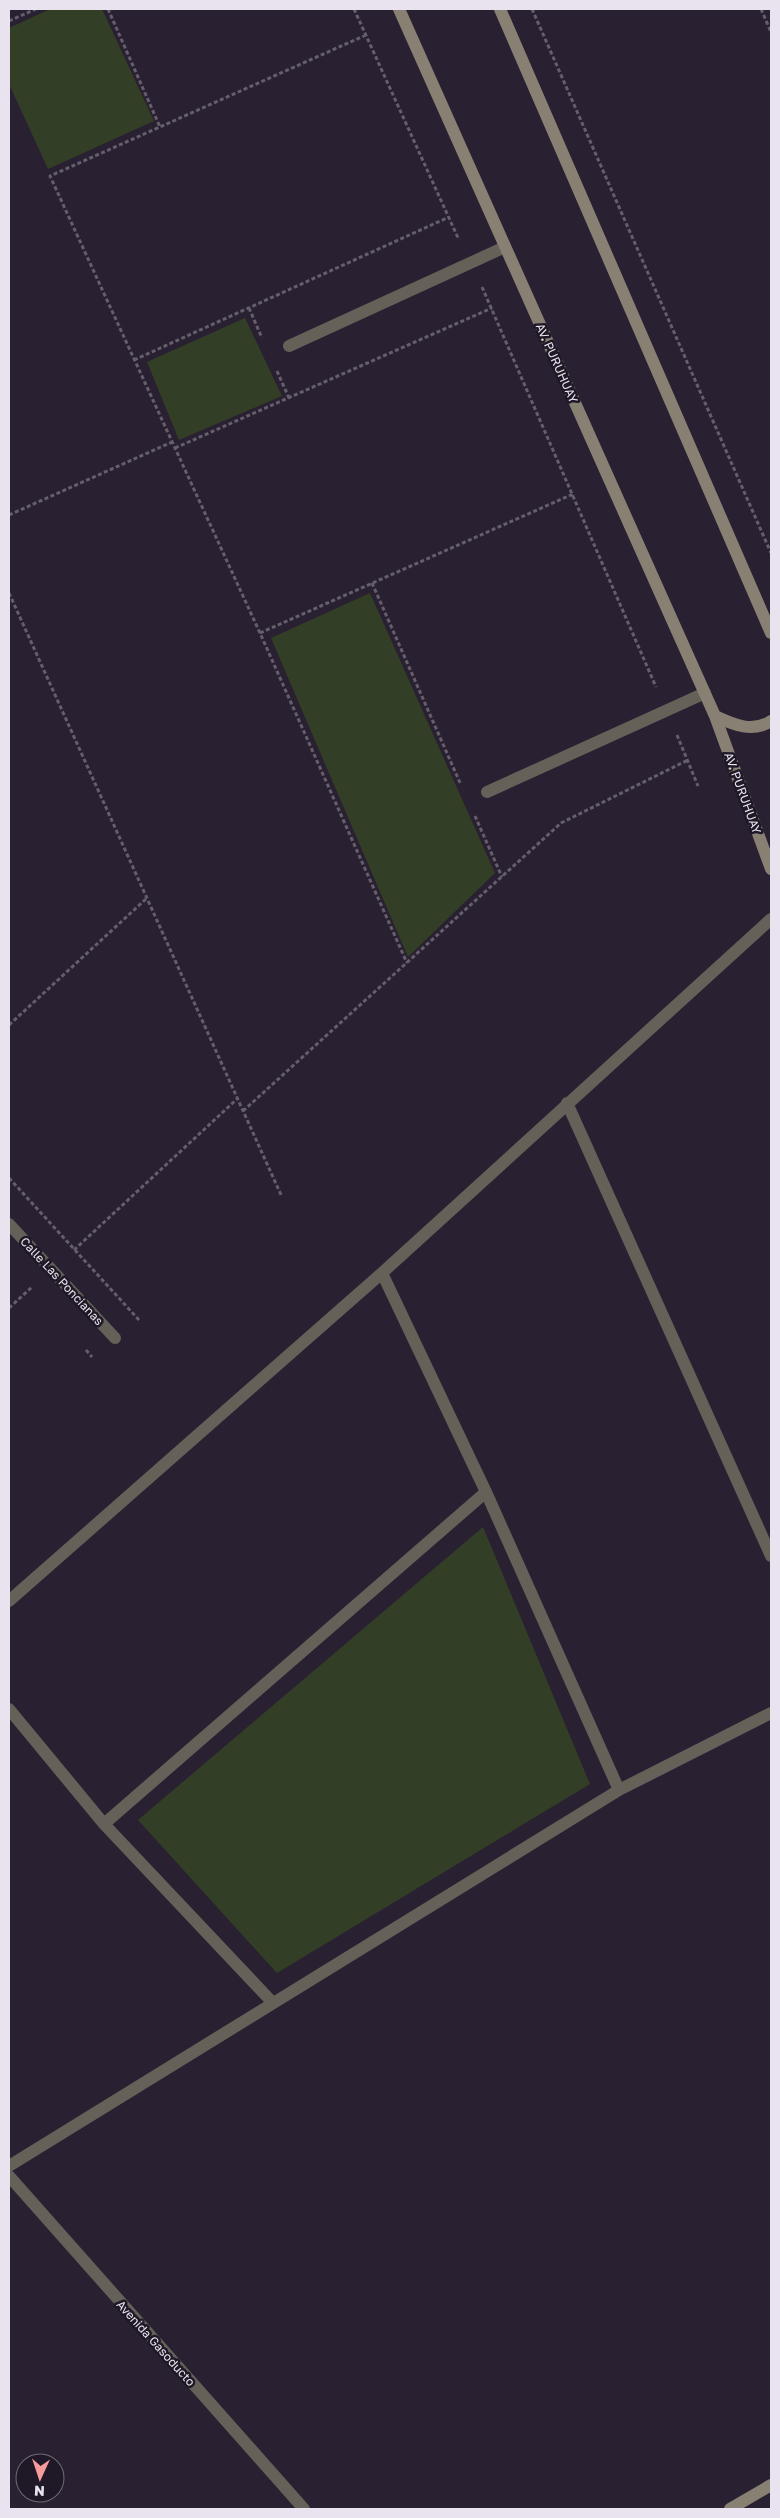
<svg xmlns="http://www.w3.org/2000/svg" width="780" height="2518" viewBox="0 0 780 2518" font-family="'Golos Text',sans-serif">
	<rect width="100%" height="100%" fill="#292131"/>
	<path fill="#333e27" d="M50 9H102L154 121 48 169 9 84V28Z
		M245 318 282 396 179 440 147 362Z
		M370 593 495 873 408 957 271 638Z
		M483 1527 590 1784 277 1973 138 1820Z"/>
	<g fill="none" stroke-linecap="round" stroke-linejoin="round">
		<path stroke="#655e6d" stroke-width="3" stroke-dasharray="4 2.5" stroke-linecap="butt" d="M108 9 160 127
			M354 9 459 240
			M532 9 771 553
			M761 9 771 32
			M9 21 36 9
			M366 35 50 176 260 633 407 963
			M482 287 656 687
			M249 308 262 338
			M134 360 449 217
			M277 371 289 398
			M175 448 492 308
			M9 515 172 442
			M372 583 461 785
			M9 593 282 1197
			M260 633 573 494
			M677 735 698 786
			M475 816 502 877
			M9 1025 147 898
			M243 1111 561 823 688 760
			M9 1178 139 1320
			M74 1250 237 1099
			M9 1308 32 1287
			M86 1350 92 1357"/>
		<path stroke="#656058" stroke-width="12" d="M289 346 505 247
			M487 792 705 693"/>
		<path stroke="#656058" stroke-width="12" d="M567 1103 771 1556
			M9 1224 115 1338
			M382 1273 486 1492 619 1790
			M9 1601 382 1273 771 919
			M9 1709 104 1824 273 2003
			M104 1824 486 1492
			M9 2166 619 1790 771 1713
			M9 2176 304 2509"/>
		<path stroke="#898074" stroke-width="12" d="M399 9 715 716C734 725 753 733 771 721
			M500 9 771 633
			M715 716 771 869
			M730 2509 771 2485"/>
	</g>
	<g text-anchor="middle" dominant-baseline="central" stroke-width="5" stroke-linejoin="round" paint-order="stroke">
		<g font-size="12" fill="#e8e3ee" stroke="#1f1827">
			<text transform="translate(557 363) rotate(66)">AV. PURUHUAY</text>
			<text transform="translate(743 793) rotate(70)">AV. PURUHUAY</text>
			<text transform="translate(62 1281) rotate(47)">Calle Las Poncianas</text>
			<text transform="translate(156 2343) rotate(48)">Avenida Gasoducto</text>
		</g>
	</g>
	<rect width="780" height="2518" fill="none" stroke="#e8e3ee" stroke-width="20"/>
	<g transform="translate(40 2478) rotate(183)"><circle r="24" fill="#1f1827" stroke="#6f6977"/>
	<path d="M0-4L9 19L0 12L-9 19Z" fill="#f59b9b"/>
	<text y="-8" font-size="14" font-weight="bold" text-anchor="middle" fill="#e8e3ee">N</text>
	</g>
</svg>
